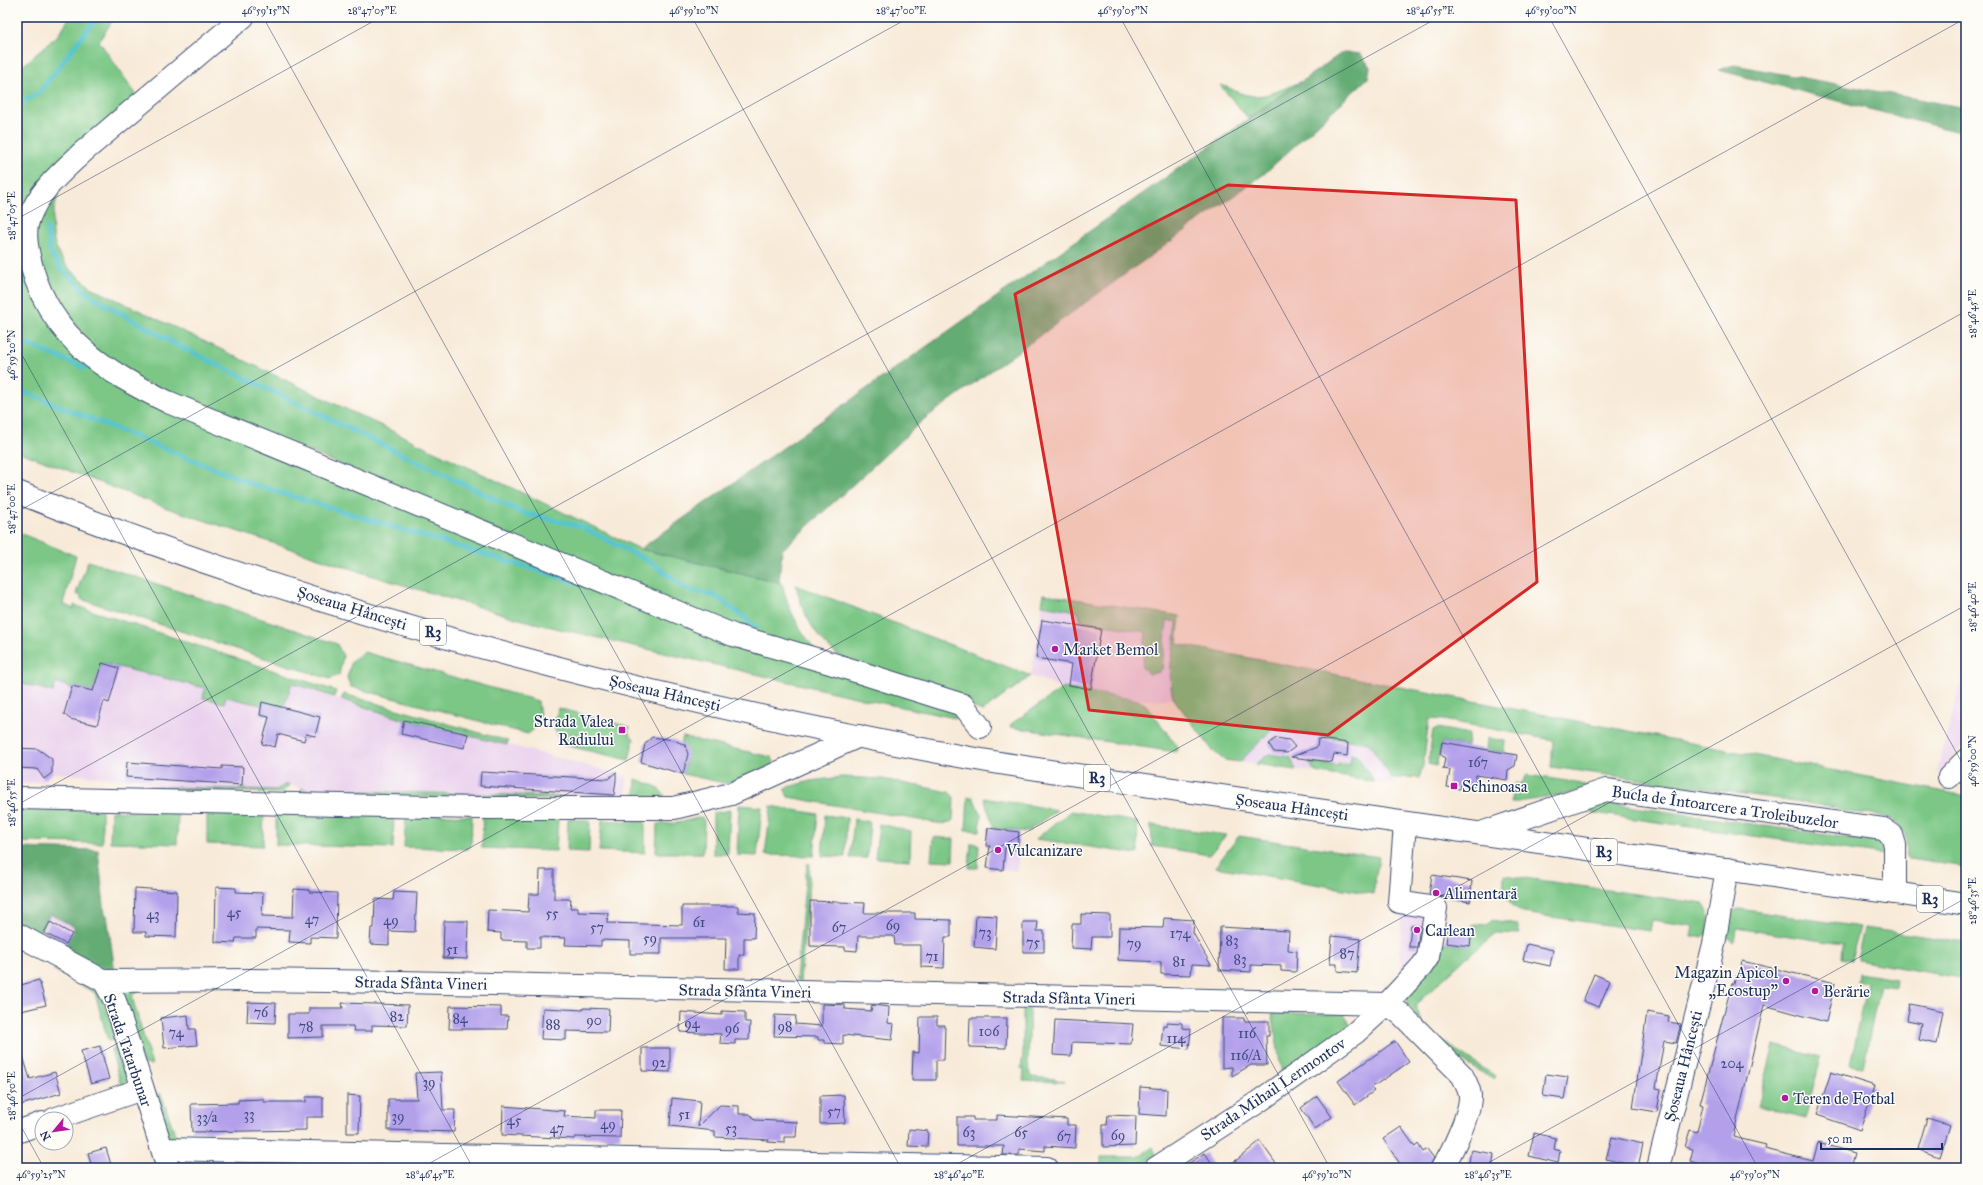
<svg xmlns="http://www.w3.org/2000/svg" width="1983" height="1185" viewBox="0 0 1983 1185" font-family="'IM FELL Great Primer',serif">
	<rect width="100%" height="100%" fill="#fdfcf7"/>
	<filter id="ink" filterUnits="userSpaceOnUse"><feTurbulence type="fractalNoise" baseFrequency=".025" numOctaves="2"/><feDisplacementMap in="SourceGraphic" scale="8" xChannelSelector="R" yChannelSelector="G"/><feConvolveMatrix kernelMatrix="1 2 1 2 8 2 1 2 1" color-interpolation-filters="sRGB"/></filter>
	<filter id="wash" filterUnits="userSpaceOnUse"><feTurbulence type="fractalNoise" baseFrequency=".012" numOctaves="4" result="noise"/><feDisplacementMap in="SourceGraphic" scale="16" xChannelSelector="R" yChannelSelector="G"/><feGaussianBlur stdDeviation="0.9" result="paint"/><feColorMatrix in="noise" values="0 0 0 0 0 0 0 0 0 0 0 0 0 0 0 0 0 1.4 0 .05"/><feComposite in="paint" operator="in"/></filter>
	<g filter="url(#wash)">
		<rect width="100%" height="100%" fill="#f8ead8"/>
		<path fill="#ead1ed" d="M17 586 289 695 292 683 404 720 468 734 627 776 626 798 307 790 288 784 276 790 131 786 126 779 54 773 42 782 17 784Z
			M1044 594 1180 616 1174 699 1137 700 1063 688 1031 676Z
			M1966 663V742L1936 775 1962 678Z
			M1271 729 1369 743 1396 785 1374 782 1357 756 1351 754 1350 765 1339 763V766L1310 762 1315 772 1296 770 1294 763 1265 756 1256 764 1240 762Z
			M990 846 1019 850 1017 871 987 868Z
			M1401 911 1427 913 1422 956 1400 978Z
			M50 914 75 927 66 944 41 931Z"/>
		<path fill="#7bc786" stroke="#4b7b72" d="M70 17H115L99 41 138 97 52 173 23 258 113 381 960 715 955 718 872 701 530 622 376 577 167 508 17 451V71L58 35Z
			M1300 82 1248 118 1220 85C1230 87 1237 93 1246 95 1265 99 1282 89 1300 82Z
			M64 178C52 207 44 242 69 268 76 275 84 281 92 288L640 549 782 583C789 613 800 630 819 655L740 633 130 376 84 342 48 289 32 232 47 199Z
			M17 532 76 556 63 604 74 609V605L336 691 334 697 292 683 284 707 262 702 261 705 226 697 224 703 203 698 205 688 102 663 93 691 72 686 71 688 56 682 53 692 17 682Z
			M88 561 337 644 343 656 339 675 330 679 81 599V596L76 594Z
			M796 585 1031 676 983 711 845 660C818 643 803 616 796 585Z
			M1044 594 1180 616 1177 644 1966 796V867L1909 859 1907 857C1906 851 1907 841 1905 835 1895 811 1863 814 1841 812L1836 808 1801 802 1551 767 1553 740 1443 720 1432 719 1429 720 1423 766 1419 778 1406 777 1392 779 1369 743 1272 729 1240 762 1224 760 1213 751 1174 699C1165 675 1175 647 1177 622L1167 620 1162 669 1159 672 1150 674 1142 668 1146 632 1082 621 1077 611 1042 605Z
			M364 652 538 701 541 723 528 734 351 687 347 678 352 660Z
			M1063 688 1137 700 1145 704 1178 747V750L1175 752 1010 727 1011 724Z
			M344 694 508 741 507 745 404 720 341 699Z
			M558 708 630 727 628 732 634 739 629 760 563 745 554 728Z
			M1437 728 1469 734 1467 746 1442 742 1436 766 1428 764 1433 730Z
			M683 737 771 757 774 761 773 765 728 784 683 774 688 754 681 743Z
			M1487 738 1505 741 1504 752 1486 750Z
			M1269 754 1290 757 1296 770 1256 764Z
			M1351 754 1357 756 1374 782 1315 772 1309 762 1338 766 1339 763 1350 765Z
			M1527 775 1567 781 1593 787 1564 795 1518 802H1510L1515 783 1521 784Z
			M842 777 882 779 949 792 954 797 953 821 942 824 788 797 784 788 810 781Z
			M636 779 655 786 664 794V800L635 799Z
			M287 784 290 785 282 793 133 788 131 786 276 790Z
			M301 788 307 790 626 798V801L308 795 303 792Z
			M968 797H973L981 815 980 831 966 830Z
			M984 798 1057 810 1027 832 994 828Z
			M1600 802 1882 843 1885 846V855L1573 810Z
			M739 805 762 807 757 856 737 855Z
			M771 806 818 814 814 856 765 855Z
			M17 810H102V843L17 842Z
			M730 810 728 854H713V813Z
			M111 811 178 813 177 844 110 842Z
			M207 811 264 812 263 846 207 844Z
			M276 811 394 814 393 848 276 845Z
			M1071 811 1137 822 1138 854 1036 839Z
			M406 813 472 816 471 846 468 849 404 847Z
			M825 815 847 818 845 857 822 856Z
			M483 816 558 819 556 851 482 848Z
			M702 817 704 821 703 853H656L657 824 677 823Z
			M568 819 590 820 589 852 567 851Z
			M854 819 870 822 867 858H850Z
			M602 820 645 822V853L599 851Z
			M879 824 911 831 910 860 875 858Z
			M1151 825 1226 835 1209 855 1152 846Z
			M1239 836 1379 857 1373 894 1215 867Z
			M933 837 954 839 953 861 931 860Z
			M971 843 979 844 978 868H969Z
			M807 864H810L808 897 800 982 796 980Z
			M1504 875 1704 904C1711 913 1709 923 1707 934L1702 937H1691L1693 926 1652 920 1650 931 1523 913C1505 900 1503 897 1504 875Z
			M1739 909 1860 927 1851 960 1842 958 1843 944 1736 928 1734 942 1724 934C1726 922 1725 912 1739 909Z
			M1492 920 1517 924 1520 934 1497 933 1467 957 1415 1005 1422 1022 1433 1035 1495 1076 1493 1079 1447 1052 1406 1004 1409 993 1439 942 1470 946 1473 924 1487 925Z
			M1864 928 1966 942V979L1857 960Z
			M57 963C66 968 76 973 85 979 104 992 110 1017 117 1039L108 1041 95 993 54 970Z
			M1859 973 1896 979 1895 987 1880 985 1863 1067 1850 1065 1868 983 1858 981Z
			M132 989 139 990 132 997 152 1065 143 1064 122 999 124 992Z
			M1023 1009H1030L1028 1064 1031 1077 1055 1079 1064 1082 1023 1081 1024 1069H1021L1023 1055Z
			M1272 1013 1345 1014 1351 1027 1282 1075Z
			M1774 1045 1821 1058 1805 1119 1758 1107Z
			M120 1046 128 1076 125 1085 121 1086 111 1049Z
			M153 1094H161L177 1140 176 1143 167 1136Z
			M1153 1147 1157 1157 1136 1165H1101V1157H1137Z"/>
		<path fill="#64ac73" stroke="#406e68" d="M1343 52 1361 54 1370 67 1368 78 1264 174 923 420 782 550 779 582 640 549Z
			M1734 65 1966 108V134L1718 70Z
			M17 848 98 850 105 915H107L115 972 107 971 63 950 75 927 50 914 37 937 17 925Z"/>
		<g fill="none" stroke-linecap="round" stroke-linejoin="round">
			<path stroke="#58c5ce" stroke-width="5" d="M17 104 39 93 97 17
				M47 228 50 251 60 267 88 294 117 311 175 344 523 513 580 526 652 563 686 589 716 596 756 627
				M17 340 85 368
				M17 389 255 485 583 584"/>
		</g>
		<g id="blocks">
			<path fill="#b3a0eb" d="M1042 620 1101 629 1091 689 1069 685 1072 664 1036 658Z
				M102 663 119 668 109 703 104 701 97 725 70 719 64 714 72 686 93 691Z
				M262 702 320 717 315 736 306 734 304 741 278 734 275 747 262 744 269 717 260 715Z
				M404 720 468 734 464 748 401 734Z
				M652 737 674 740 685 745 688 754 683 774 641 762 645 744Z
				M1276 738 1289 740 1295 747 1287 753 1274 752 1269 744Z
				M1318 739 1348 743 1347 756 1334 754 1332 762 1291 757 1317 747Z
				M1442 742 1517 755 1515 766 1508 770 1507 780 1476 775 1475 786 1461 785 1460 789 1447 787 1450 770 1443 769 1445 758 1440 754Z
				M17 748 38 749 52 759V773L44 779 37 769 17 768Z
				M127 762 222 769V766L243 767 242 785 126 777Z
				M481 772 608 779 616 772V780L614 795 480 786Z
				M988 828 1019 832 1017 850 1005 848 1003 870 987 868 990 846H986Z
				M540 870H554V899H571L570 908H578V912L608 913 607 923 682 925V906H738V912L755 913 754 938H744V955H739V969H725L726 938H661V954H630V941L601 940V946L565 945 566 938 540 937V948H527V941L501 940V933L487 932 488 910 528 912 529 894H539Z
				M1432 875 1472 881 1470 902 1429 894Z
				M216 887 236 888V892L263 893 262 916 293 917 294 889 309 890V892L337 893 336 938 310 937V943L289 942 290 930 256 929V938H236L235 943 215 942Z
				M135 888 177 891 176 937 146 936V932H134Z
				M394 892 417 893 415 932 389 931V945L370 944 371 928H374L375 899 393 900Z
				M810 901 865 903 864 913H915V919L951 920V937H945L944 968 921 967V945H895L894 936H858L857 951 845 950V947L810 946Z
				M1081 914 1110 915V937H1092L1091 949 1071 948 1072 924H1081Z
				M976 915 997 916 995 949 974 947Z
				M1164 918 1194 920 1193 933 1211 965 1192 964 1191 975 1161 974V962L1118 960 1119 927 1163 928Z
				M444 921H468L467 959 443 958Z
				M50 922 72 934 66 944 44 933Z
				M1023 922H1038L1037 931H1044V952H1023Z
				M1411 925 1420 926 1417 947H1409Z
				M1220 927 1289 931 1288 950 1297 951 1296 972 1281 971V966L1251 965V972L1219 970Z
				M1448 928 1472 931 1470 946 1446 943Z
				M1332 936 1360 939 1357 973 1337 971V964H1330Z
				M1527 944 1553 950 1550 966 1523 960Z
				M1742 961 1835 983 1826 1022 1764 1005 1733 1137 1766 1145 1765 1149 1813 1161 1818 1143 1855 1153 1851 1168H1699L1700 1164 1690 1161 1693 1149 1685 1147 1690 1130 1697 1132 1703 1105 1700 1104 1732 983 1734 984 1736 976 1739 977Z
				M1594 974 1610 981 1599 1007 1583 1001Z
				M39 980 46 1005 17 1012V986Z
				M248 1002 276 1003 275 1023 247 1022Z
				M342 1003 408 1005 407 1026 372 1025V1031H354L353 1026H323V1037L288 1038V1014H309V1008H343Z
				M822 1004 845 1005V1009L871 1011 872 1005 889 1007 888 1023 894 1024 892 1040 843 1035V1044L824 1043V1040H818V1037L774 1036 775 1015 796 1016 795 1024 822 1026Z
				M1910 1004 1943 1011 1937 1044 1919 1040 1922 1023 1907 1020Z
				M450 1006 501 1007V1016H508L507 1029H449Z
				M543 1008 583 1010V1008L609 1009 608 1032 566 1031V1040L541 1039Z
				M722 1011 745 1012V1022H750L749 1040H735V1044L720 1043 721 1034 680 1032 681 1012 722 1015Z
				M1647 1012 1669 1016 1668 1022 1681 1024 1676 1043 1664 1041 1656 1088 1661 1089 1657 1112 1633 1108Z
				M188 1015 189 1029H195L197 1045 164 1048 161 1018Z
				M920 1017H937V1025H945L944 1060H936V1080H912L913 1052 919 1053Z
				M970 1018H1007L1006 1048 969 1047Z
				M1222 1018H1244V1021H1269V1036H1266L1267 1065H1251L1232 1076V1067L1222 1068Z
				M1055 1020 1133 1024 1131 1044 1072 1042 1071 1056 1053 1055Z
				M1167 1022 1182 1023V1028L1191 1029 1189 1049 1161 1046 1163 1025 1167 1026Z
				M1395 1041 1409 1062 1371 1088 1374 1091 1355 1105 1338 1081Z
				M20 1046 30 1079 55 1072 61 1093 17 1106V1047Z
				M100 1046 109 1079 91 1084 81 1051Z
				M642 1048H670V1072L642 1071Z
				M441 1072 443 1110H455L454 1132 388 1130V1099H417L415 1073Z
				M1831 1072 1875 1086 1860 1130 1817 1115Z
				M1546 1074 1568 1077 1564 1099 1543 1096Z
				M1140 1087 1167 1089 1166 1116 1139 1114Z
				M347 1095 360 1096 359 1133H347Z
				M844 1095 845 1123 820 1124V1096Z
				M1317 1096 1332 1117 1315 1129 1301 1108Z
				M306 1097H323V1117H306V1130L192 1132 191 1104 238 1103V1100L263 1099V1102H306Z
				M672 1098 700 1101 698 1127 720 1105 739 1106V1114H750L755 1120 797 1122 796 1137H784V1143L768 1142 769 1140 715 1137V1131L670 1126Z
				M503 1106 565 1111 564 1116 596 1118V1110H621L620 1138 575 1137 574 1139 502 1135Z
				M997 1115 1067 1119V1125H1076L1075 1148 1045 1146V1151L1019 1149V1155H1003L1004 1146H957V1117H973V1120H997Z
				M1108 1115 1136 1116 1135 1146 1103 1147V1125H1107Z
				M1927 1118 1950 1125 1940 1157 1918 1149Z
				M1401 1127 1415 1147 1418 1144 1423 1152 1427 1149 1434 1158 1431 1164 1424 1168H1403L1383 1139Z
				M909 1129 928 1131 927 1147 908 1146Z
				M1534 1133 1556 1138 1554 1149 1560 1151 1558 1163 1529 1156Z
				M1612 1137 1643 1144 1638 1167 1606 1159Z
				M1260 1141 1279 1168H1224L1238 1159Z
				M106 1148 112 1168H92L88 1153Z
				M1471 1150 1494 1154 1492 1168H1468Z
				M1205 1153 1215 1168H1181Z"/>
		</g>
	</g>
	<g filter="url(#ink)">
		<use href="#blocks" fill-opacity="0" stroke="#3c4b70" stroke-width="1"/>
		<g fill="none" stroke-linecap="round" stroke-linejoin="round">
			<defs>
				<path id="minor" d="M243 17 84 151C63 171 39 190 29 218 23 233 28 253 32 268 53 340 105 371 168 402L733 635 830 663 963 705 980 727
					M1949 777 1966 760
					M17 798 477 808H674L731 794 859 736
					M1481 833 1606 790 1883 829 1892 835 1895 845V893
					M17 934 104 981 115 1001 168 1168
					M104 981 251 980 400 982 1387 1004 1401 1014 1462 1075C1465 1081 1469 1087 1470 1095 1471 1113 1452 1152 1442 1168
					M54 1119 142 1089
					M17 1132 42 1123
					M162 1149 1047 1168
					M1156 1168 1258 1102 1355 1033 1387 1004 1422 966 1428 957 1436 908 1399 902 1405 824
					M1658 1168 1714 944 1727 869"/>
				<path id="highway" d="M17 492C313 611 624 693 938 752 1004 765 1071 774 1138 784 1253 801 1368 818 1483 834 1620 853 1757 875 1895 893L1966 904"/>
			</defs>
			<use href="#minor" stroke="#3c4b70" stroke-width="24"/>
			<use href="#highway" stroke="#3c4b70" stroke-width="24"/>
			<use href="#minor" stroke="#fff" stroke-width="22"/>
			<use href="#highway" stroke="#fff" stroke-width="22"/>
		</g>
	</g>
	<path fill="#d62828" fill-opacity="0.2" stroke="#d62828" stroke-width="3" stroke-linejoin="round" d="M1228 185 1516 200 1537 582 1328 735 1089 710 1015 294Z"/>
	<path fill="none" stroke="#1b2f5e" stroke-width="1" stroke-opacity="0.45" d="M263 17 901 1168M692 17 1330 1168M1120 17 1758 1168M1549 17 1966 770M17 219 381 17M17 346 473 1168M17 512 910 17M17 805 1439 17M17 1099 1966 18M17 1119 44 1168M421 1168 1966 311M950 1168 1966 605M1479 1168 1966 898"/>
	<g fill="#b5179e" stroke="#fdfcf7" stroke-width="1.5">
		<circle cx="1055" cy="649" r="4"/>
		<rect x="618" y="726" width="8" height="8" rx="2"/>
		<rect x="1450" y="782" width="8" height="8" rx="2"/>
		<circle cx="998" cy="850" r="4"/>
		<circle cx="1436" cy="893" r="4"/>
		<circle cx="1417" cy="930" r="4"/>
		<circle cx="1786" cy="981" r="4"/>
		<circle cx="1815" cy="991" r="4"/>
		<circle cx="1785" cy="1098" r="4"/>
	</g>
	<g text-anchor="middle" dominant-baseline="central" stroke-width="3" stroke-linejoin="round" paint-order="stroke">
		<g font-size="14" fill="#414b81">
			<text x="1478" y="762">167</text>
			<text x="234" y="912">45</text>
			<text x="552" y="913">55</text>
			<text x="153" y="914">43</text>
			<text x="312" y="919">47</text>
			<text x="391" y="920">49</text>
			<text x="699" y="922">61</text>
			<text x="893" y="925">69</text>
			<text x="597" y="927">57</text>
			<text x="839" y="927">67</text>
			<text x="985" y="932">73</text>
			<text x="1180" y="933">174</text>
			<text x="650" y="938">59</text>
			<text x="1232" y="940">83</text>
			<text x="1033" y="942">75</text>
			<text x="1134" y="943">79</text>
			<text x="452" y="949">51</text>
			<text x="1347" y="953">87</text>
			<text x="932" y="956">71</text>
			<text x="1240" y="959">83</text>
			<text x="1179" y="961">81</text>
			<text x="261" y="1012">76</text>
			<text x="397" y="1016">82</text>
			<text x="460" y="1018">84</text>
			<text x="594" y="1020">90</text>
			<text x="692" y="1023">94</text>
			<text x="553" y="1024">88</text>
			<text x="306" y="1026">78</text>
			<text x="785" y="1026">98</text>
			<text x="732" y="1028">96</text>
			<text x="989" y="1031">106</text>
			<text x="176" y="1032">74</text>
			<text x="1247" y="1033">116</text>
			<text x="1176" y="1038">114</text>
			<text x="1246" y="1055">116/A</text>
			<text x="659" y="1062">92</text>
			<text x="1732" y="1063">204</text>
			<text x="429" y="1082">39</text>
			<text x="834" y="1111">57</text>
			<text x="249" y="1114">33</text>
			<text x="684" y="1114">51</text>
			<text x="398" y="1116">39</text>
			<text x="207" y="1117">33/a</text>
			<text x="514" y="1120">45</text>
			<text x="608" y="1124">49</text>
			<text x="557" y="1128">47</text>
			<text x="731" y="1128">53</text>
			<text x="969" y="1132">63</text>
			<text x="1021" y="1132">65</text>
			<text x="1118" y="1135">69</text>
			<text x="1064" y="1136">67</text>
		</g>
		<g fill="#fdfcf7" stroke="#5f6c8c" stroke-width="1">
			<rect x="420" y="619" width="26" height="26" rx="3"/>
			<rect x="1084" y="765" width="26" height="26" rx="3"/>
			<rect x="1591" y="839" width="26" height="26" rx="3"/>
			<rect x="1917" y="886" width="26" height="26" rx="3"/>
		</g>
		<g font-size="15" font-weight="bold" fill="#1b2f5e">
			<text x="433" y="632">R3</text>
			<text x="1097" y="778">R3</text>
			<text x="1604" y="852">R3</text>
			<text x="1930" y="899">R3</text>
		</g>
		<g font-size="16" fill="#1b2f5e" stroke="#fdfcf7">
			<text transform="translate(352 608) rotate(17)">Șoseaua Hâncești</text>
			<text transform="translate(665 693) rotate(13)">Șoseaua Hâncești</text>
			<text transform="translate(1292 807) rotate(8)">Șoseaua Hâncești</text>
			<text transform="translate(1725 807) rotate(8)">Bucla de Întoarcere a Troleibuzelor</text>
			<text transform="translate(421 983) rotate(1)">Strada Sfânta Vineri</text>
			<text transform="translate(745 991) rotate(1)">Strada Sfânta Vineri</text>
			<text transform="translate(1069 998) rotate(1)">Strada Sfânta Vineri</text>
			<text transform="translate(128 1050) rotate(71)">Strada Tatarbunar</text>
			<text transform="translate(1683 1066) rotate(-76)">Șoseaua Hâncești</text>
			<text transform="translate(1273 1089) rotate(-34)">Strada Mihail Lermontov</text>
		</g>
		<g font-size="16" fill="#1b2f5e" stroke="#fdfcf7" text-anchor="start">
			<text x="1063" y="649">Market Bemol</text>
			<text x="614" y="721" text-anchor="end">Strada Valea<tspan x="614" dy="18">Radiului</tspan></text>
			<text x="1462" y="786">Schinoasa</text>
			<text x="1006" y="850">Vulcanizare</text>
			<text x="1444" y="893">Alimentară</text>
			<text x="1425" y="930">Carlean</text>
			<text x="1778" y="972" text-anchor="end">Magazin Apicol<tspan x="1778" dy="18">„Ecostup”</tspan></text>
			<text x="1823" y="991">Berărie</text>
			<text x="1793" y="1098">Teren de Fotbal</text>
		</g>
	</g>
	<rect width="1983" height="1185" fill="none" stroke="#fdfcf7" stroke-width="44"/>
	<g transform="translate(54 1131) rotate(241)"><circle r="19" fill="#fdfcf7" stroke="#a3aaba"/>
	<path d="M0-3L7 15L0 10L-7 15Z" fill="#b5179e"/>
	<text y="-6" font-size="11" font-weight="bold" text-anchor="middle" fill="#1b2f5e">N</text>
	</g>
	<path d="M1821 1143v6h121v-6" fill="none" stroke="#1b2f5e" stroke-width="2"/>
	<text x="1827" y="1143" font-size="12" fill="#1b2f5e" stroke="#fdfcf7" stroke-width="3" paint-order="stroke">50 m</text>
	<rect x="22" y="22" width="1939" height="1141" fill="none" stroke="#1b2f5e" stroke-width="1.5"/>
	<g font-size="10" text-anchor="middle" fill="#1b2f5e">
		<text x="266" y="14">46°59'15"N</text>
		<text x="372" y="14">28°47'05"E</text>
		<text x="694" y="14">46°59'10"N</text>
		<text x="901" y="14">28°47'00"E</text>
		<text x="1123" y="14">46°59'05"N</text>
		<text x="1430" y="14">28°46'55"E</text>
		<text x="1551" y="14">46°59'00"N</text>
		<text transform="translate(11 216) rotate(-90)" y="4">28°47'05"E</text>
		<text transform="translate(1972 314) rotate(-90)" y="4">28°46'45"E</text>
		<text transform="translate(11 355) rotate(-90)" y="4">46°59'20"N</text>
		<text transform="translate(11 509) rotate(-90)" y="4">28°47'00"E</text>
		<text transform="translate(1972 607) rotate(-90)" y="4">28°46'40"E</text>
		<text transform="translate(1972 761) rotate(-90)" y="4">46°59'00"N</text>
		<text transform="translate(11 803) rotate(-90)" y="4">28°46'55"E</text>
		<text transform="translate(1972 901) rotate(-90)" y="4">28°46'35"E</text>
		<text transform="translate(11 1096) rotate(-90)" y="4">28°46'50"E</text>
		<text x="41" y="1178">46°59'25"N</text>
		<text x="430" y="1178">28°46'45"E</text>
		<text x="959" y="1178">28°46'40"E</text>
		<text x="1327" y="1178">46°59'10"N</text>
		<text x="1488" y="1178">28°46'35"E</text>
		<text x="1755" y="1178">46°59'05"N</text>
	</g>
</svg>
